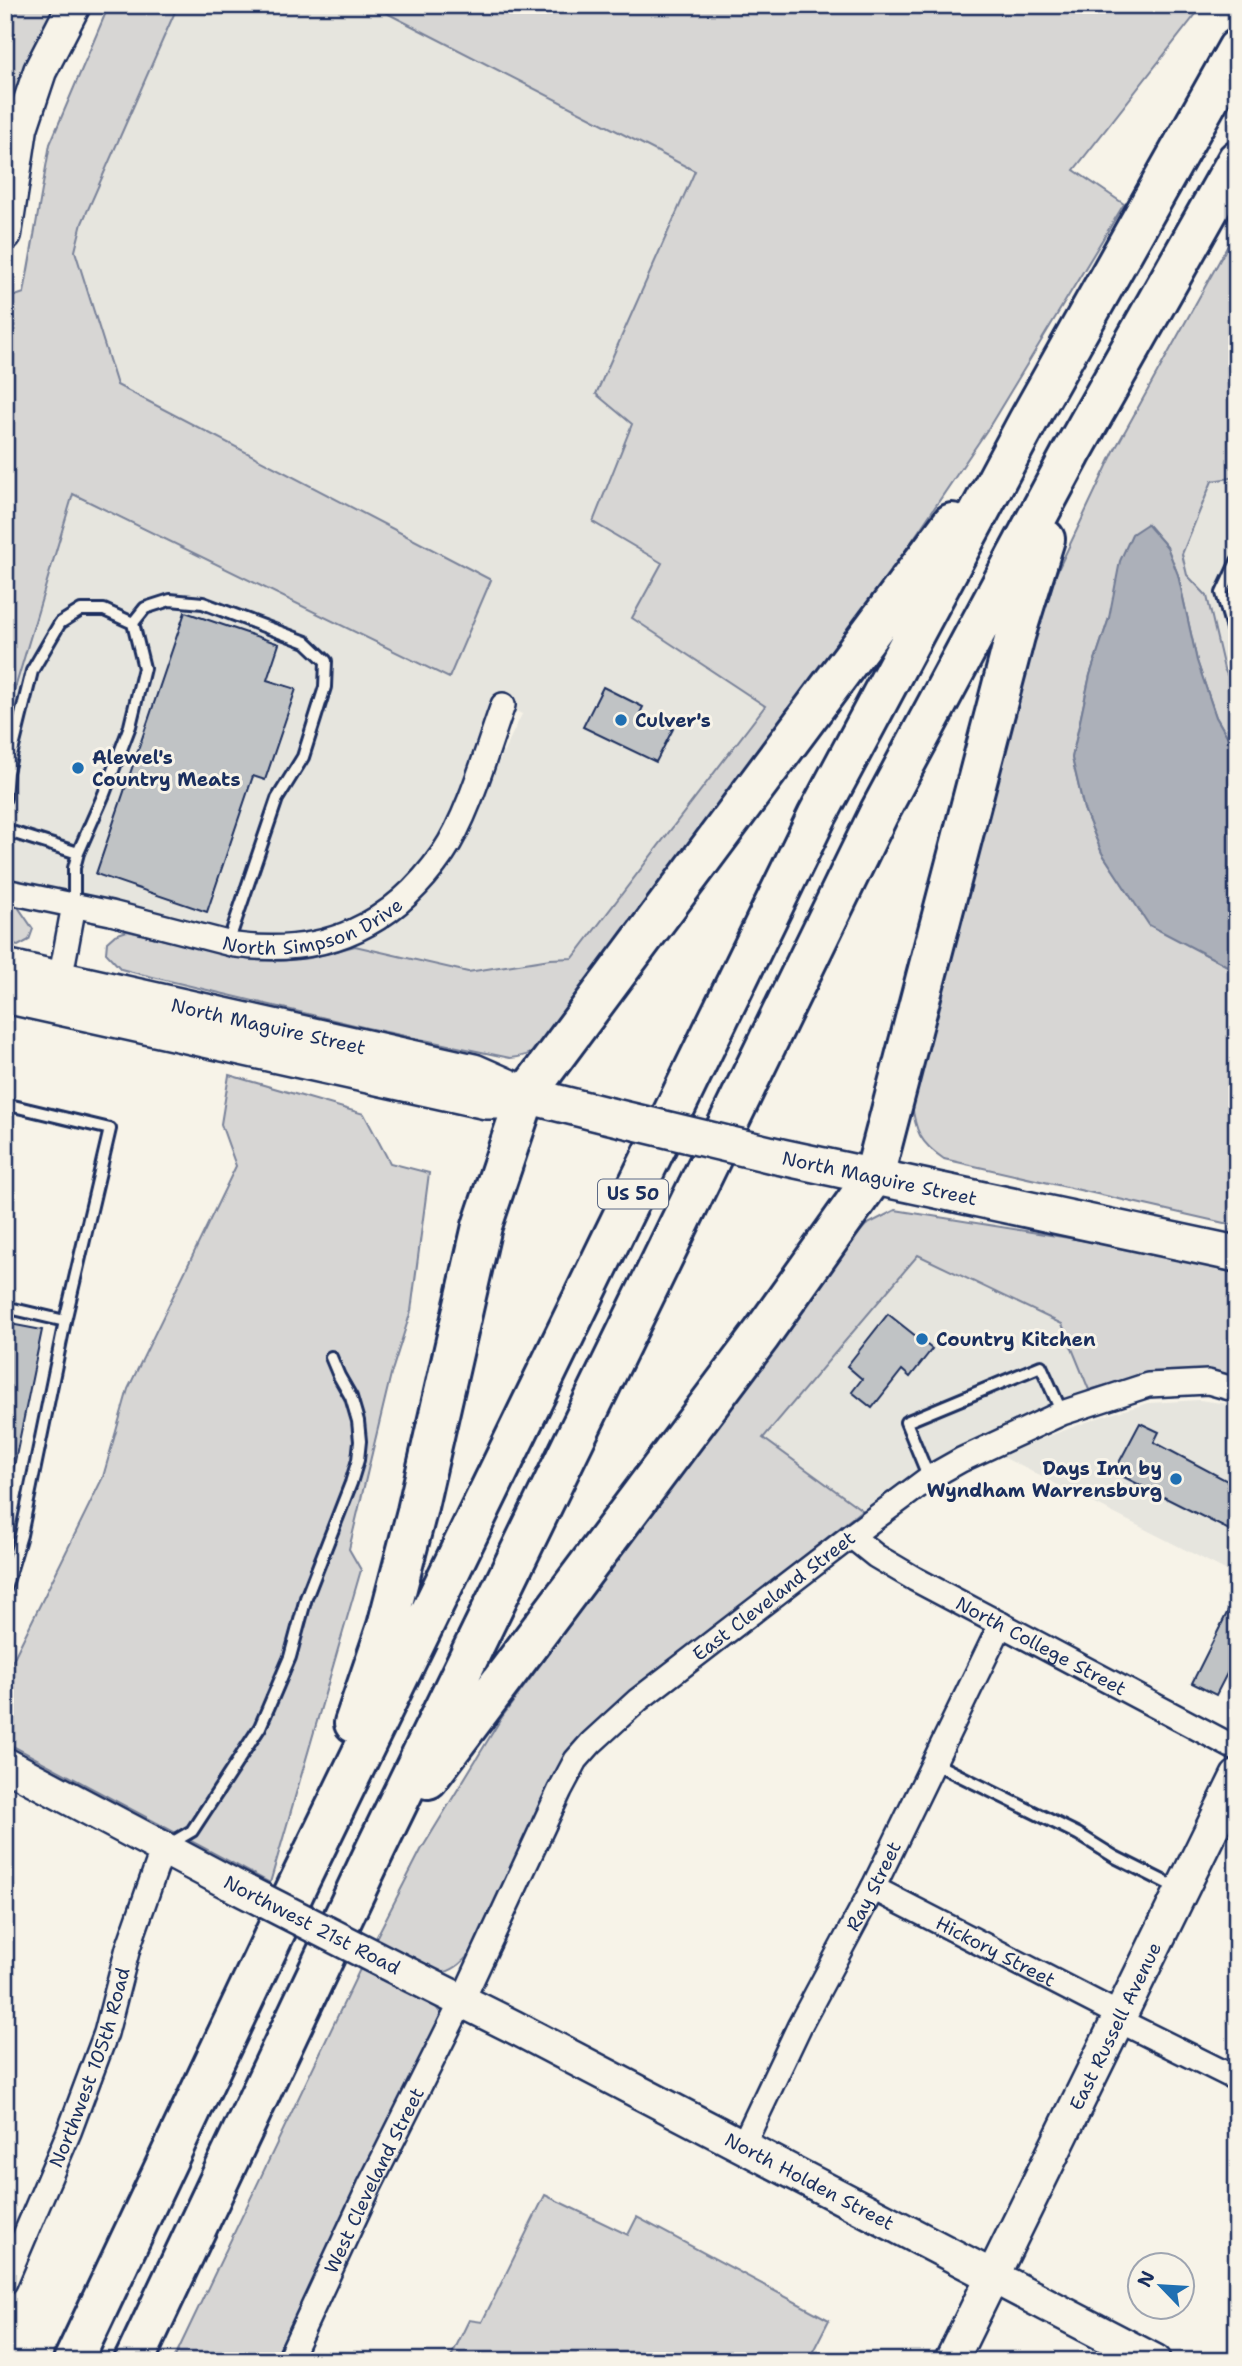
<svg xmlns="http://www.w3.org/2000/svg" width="1242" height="2366" viewBox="0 0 1242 2366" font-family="'Shantell Sans',sans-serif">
	<rect width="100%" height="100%" fill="#f7f3e8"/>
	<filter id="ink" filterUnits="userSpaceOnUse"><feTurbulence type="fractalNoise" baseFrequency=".0143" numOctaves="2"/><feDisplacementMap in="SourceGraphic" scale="14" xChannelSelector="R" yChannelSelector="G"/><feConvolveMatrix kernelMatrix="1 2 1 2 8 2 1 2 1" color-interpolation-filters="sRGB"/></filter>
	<g filter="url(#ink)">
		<path fill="#e6e5de" d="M178 5H371L696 171 632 424 594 522 662 563 632 619 765 706 573 958 550 959 468 972 355 946 384 928 425 893 446 871 522 714 496 701 452 810 434 847 412 876 364 916 301 937 269 938 237 934 5 881V722L72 494 449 678 490 580 117 385 75 251 82 223Z
			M1237 477V693L1224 669 1207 596 1187 575 1182 554 1212 481Z
			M918 1254 1062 1324 1089 1390 1032 1413 968 1445 901 1483 862 1510 762 1439Z
			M1199 1400 1237 1405V1576L999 1455 1100 1417 1149 1403Z"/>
		<path fill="#d7d6d4" stroke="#798299" stroke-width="2" d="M5 5H63L5 161Z
			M109 5H178L82 223 75 251 117 385 491 580 449 678 73 494 5 722V312L12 297 24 293 50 144Z
			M371 5H1203L1074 170 1124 204 989 427 912 541 847 634 542 1047C532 1054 523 1057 510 1058L367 1028 136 973 121 969 106 953 107 942 115 935 127 931 250 960 281 961 310 958 355 946 468 972 550 959 573 958 765 706 632 618 662 563 593 522 632 424 596 394 695 171Z
			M1237 229V477L1212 481 1182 554 1187 575 1207 596 1224 669 1237 693V753L1216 717 1197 661 1178 575 1167 547 1147 524 1109 618 1090 675 1072 758 1084 809 1102 853 1149 924 1237 971V1226L944 1159C920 1143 915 1131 912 1103L1039 610 1114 451Z
			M5 904 18 907 33 929 29 940 18 946 5 943Z
			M229 1075 364 1114 390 1163 429 1173 411 1311 391 1374 349 1549 361 1570 270 1883 5 1742V1676L103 1477 128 1389 236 1166 221 1124Z
			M895 1210 1150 1251 1237 1274V1377C1187 1363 1138 1376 1089 1390L1062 1324 918 1255 763 1438 862 1510 598 1721 574 1746 558 1774 472 1951C463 1962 451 1975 435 1972 422 1969 388 1949 374 1942L421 1850 502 1717 850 1243 866 1225Z
			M360 1969 435 2006 442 2015 437 2029 275 2361H173Z
			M545 2195 628 2235 637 2217 829 2320 808 2361H449L469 2320 482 2322Z"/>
		<path fill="#acb0b9" stroke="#727c95" stroke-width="2" d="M1147 524 1167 547 1178 575 1197 661 1216 717 1237 753V971L1149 925 1102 853 1084 809 1072 758 1090 675 1109 618 1120 561 1132 534Z"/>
		<path fill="#c0c3c5" stroke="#1b2f5e" stroke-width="2" d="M185 612 279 644 267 680 296 689 265 780 253 776 207 912 96 874Z
			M603 687 643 707 640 713 673 729 656 762 583 727Z
			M888 1314 932 1349 910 1377 902 1370 872 1408 852 1392 862 1379 847 1366Z
			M5 1323 42 1330 12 1476 5 1475Z
			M1140 1423 1159 1432 1154 1442 1237 1486V1534L1114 1472Z
			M1237 1593V1654L1216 1695 1192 1683Z"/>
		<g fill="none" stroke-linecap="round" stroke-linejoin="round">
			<defs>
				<path id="lane" d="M1237 561 1222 593 1237 646
					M133 623 145 608 170 600 203 603 306 642 326 661 325 687 303 757 277 799 228 943
					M5 798 7 772 32 671 60 623 81 610H104L133 623 144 668 130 726 104 794 78 853 74 868V905
					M5 830 78 853
					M5 1104 110 1129 65 1321 21 1535 5 1589
					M5 1307 65 1321
					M929 1478 906 1422 1041 1366 1062 1413
					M934 1763 1078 1834 1115 1857 1179 1889
					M168 1845 192 1831 260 1727 290 1657 306 1598 351 1483 358 1460 360 1441 358 1421 351 1397 339 1376 331 1357"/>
				<g id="street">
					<path id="s1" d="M5 891 111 913 235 945C323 957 392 927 443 853 469 815 487 749 503 705"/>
					<path d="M60 980 74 905"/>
					<path id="s2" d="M851 1536 876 1556 915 1579 1237 1749"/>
					<path id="s3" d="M873 1888 1120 2015"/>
					<path d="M1118 2020 1237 2079"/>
					<path id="s4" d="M743 2145 800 2025 873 1888 1001 1624"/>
					<path id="s5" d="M5 2282 69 2132 106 2033 128 1948 163 1848"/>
					<path id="s6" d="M288 2361 369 2187 462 2001 560 1790 576 1760 591 1743 638 1700 851 1536 929 1478 961 1460 1062 1413 1148 1385 1208 1382 1237 1390"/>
				</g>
				<g id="secondary">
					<path d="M5 234 21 128 40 71 74 5"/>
					<path d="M5 1764 231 1884"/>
					<path id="s7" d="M408 1974 514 2027 1155 2361"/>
					<path id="s8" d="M951 2361 1237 1777"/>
				</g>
				<g id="primary">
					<path id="s9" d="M5 967 474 1072 526 1095 606 1115"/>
					<path d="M5 995 486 1101H502L516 1098"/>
					<path id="s10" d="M777 1156 1237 1254"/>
				</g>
				<path id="highway" d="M354 1723 387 1626 417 1511 482 1226 526 1095 952 523
					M428 1779 761 1335 874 1176 1015 636 1045 539
					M73 2361 300 1880 817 816 1028 421 1237 49
					M134 2361 376 1848 879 813 1071 454 1237 160"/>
			</defs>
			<use href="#lane" stroke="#1b2f5e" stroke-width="16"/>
			<use href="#street" stroke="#1b2f5e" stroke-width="28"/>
			<use href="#secondary" stroke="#1b2f5e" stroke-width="37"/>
			<use href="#primary" stroke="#1b2f5e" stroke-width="40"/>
			<use href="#highway" stroke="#1b2f5e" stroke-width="44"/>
			<use href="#lane" stroke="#f7f3e8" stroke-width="10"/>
			<use href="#street" stroke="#f7f3e8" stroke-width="23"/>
			<use href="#secondary" stroke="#f7f3e8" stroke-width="32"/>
			<use href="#primary" stroke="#f7f3e8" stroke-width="35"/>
			<use href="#highway" stroke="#f7f3e8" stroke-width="38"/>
			<defs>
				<path id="secondary-bridge" d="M231 1884 408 1974"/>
				<path id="primary-bridge" d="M606 1115 777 1156"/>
			</defs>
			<use href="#secondary-bridge" stroke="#1b2f5e" stroke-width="37" stroke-linecap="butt"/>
			<use href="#primary-bridge" stroke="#1b2f5e" stroke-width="40" stroke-linecap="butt"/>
			<use href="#secondary-bridge" stroke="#f7f3e8" stroke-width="32"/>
			<use href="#primary-bridge" stroke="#f7f3e8" stroke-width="35"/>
		</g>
	</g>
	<g fill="#1f6fb2" stroke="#f7f3e8" stroke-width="2.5">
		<circle cx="621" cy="720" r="7"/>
		<circle cx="78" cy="768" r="7"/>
		<circle cx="922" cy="1339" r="7"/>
		<circle cx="1176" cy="1479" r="7"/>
	</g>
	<g text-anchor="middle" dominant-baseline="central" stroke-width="6" stroke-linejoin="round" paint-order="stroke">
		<rect fill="#f7f3e8" stroke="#5d6a87" stroke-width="2" x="598" y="1179.5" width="70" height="29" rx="5"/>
		<g font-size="18" font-weight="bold" fill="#1b2f5e">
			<text x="633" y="1194">US 50</text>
		</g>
		<g font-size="19" font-weight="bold" fill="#1b2f5e" stroke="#f7f3e8" text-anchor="start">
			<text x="635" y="720">Culver's</text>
			<text x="92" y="757">Alewel's<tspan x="92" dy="22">Country Meats</tspan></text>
			<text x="936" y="1339">Country Kitchen</text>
			<text x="1162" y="1468" text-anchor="end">Days Inn by<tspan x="1162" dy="22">Wyndham Warrensburg</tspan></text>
		</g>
		<g font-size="19" fill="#1b2f5e" stroke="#f7f3e8">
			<text stroke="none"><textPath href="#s1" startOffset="318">North Simpson Drive</textPath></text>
			<text stroke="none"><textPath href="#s9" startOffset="270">North Maguire Street</textPath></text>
			<text stroke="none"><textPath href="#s10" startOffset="105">North Maguire Street</textPath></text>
			<text stroke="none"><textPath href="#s6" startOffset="924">East Cleveland Street</textPath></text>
			<text stroke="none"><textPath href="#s2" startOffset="220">North College Street</textPath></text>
			<text stroke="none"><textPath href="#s4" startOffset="290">Ray Street</textPath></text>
			<text transform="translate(312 1925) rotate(27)">Northwest 21st Road</text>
			<text stroke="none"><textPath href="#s3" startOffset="138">Hickory Street</textPath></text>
			<text stroke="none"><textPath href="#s8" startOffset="373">East Russell Avenue</textPath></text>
			<text stroke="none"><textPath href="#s5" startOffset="231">Northwest 105th Road</textPath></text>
			<text stroke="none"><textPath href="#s7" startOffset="452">North Holden Street</textPath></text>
			<text stroke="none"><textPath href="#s6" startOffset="200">West Cleveland Street</textPath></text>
		</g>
	</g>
	<rect width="1242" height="2366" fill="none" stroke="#f7f3e8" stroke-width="28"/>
	<rect x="14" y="14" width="1214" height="2338" fill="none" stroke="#1b2f5e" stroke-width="2.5" filter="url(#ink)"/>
	<g transform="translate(1161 2286) rotate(295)"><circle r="33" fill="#f7f3e8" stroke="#9fa5b1" stroke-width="2"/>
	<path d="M0-5L12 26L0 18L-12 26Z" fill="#1f6fb2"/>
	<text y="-10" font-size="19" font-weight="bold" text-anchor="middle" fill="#1b2f5e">N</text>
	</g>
</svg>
